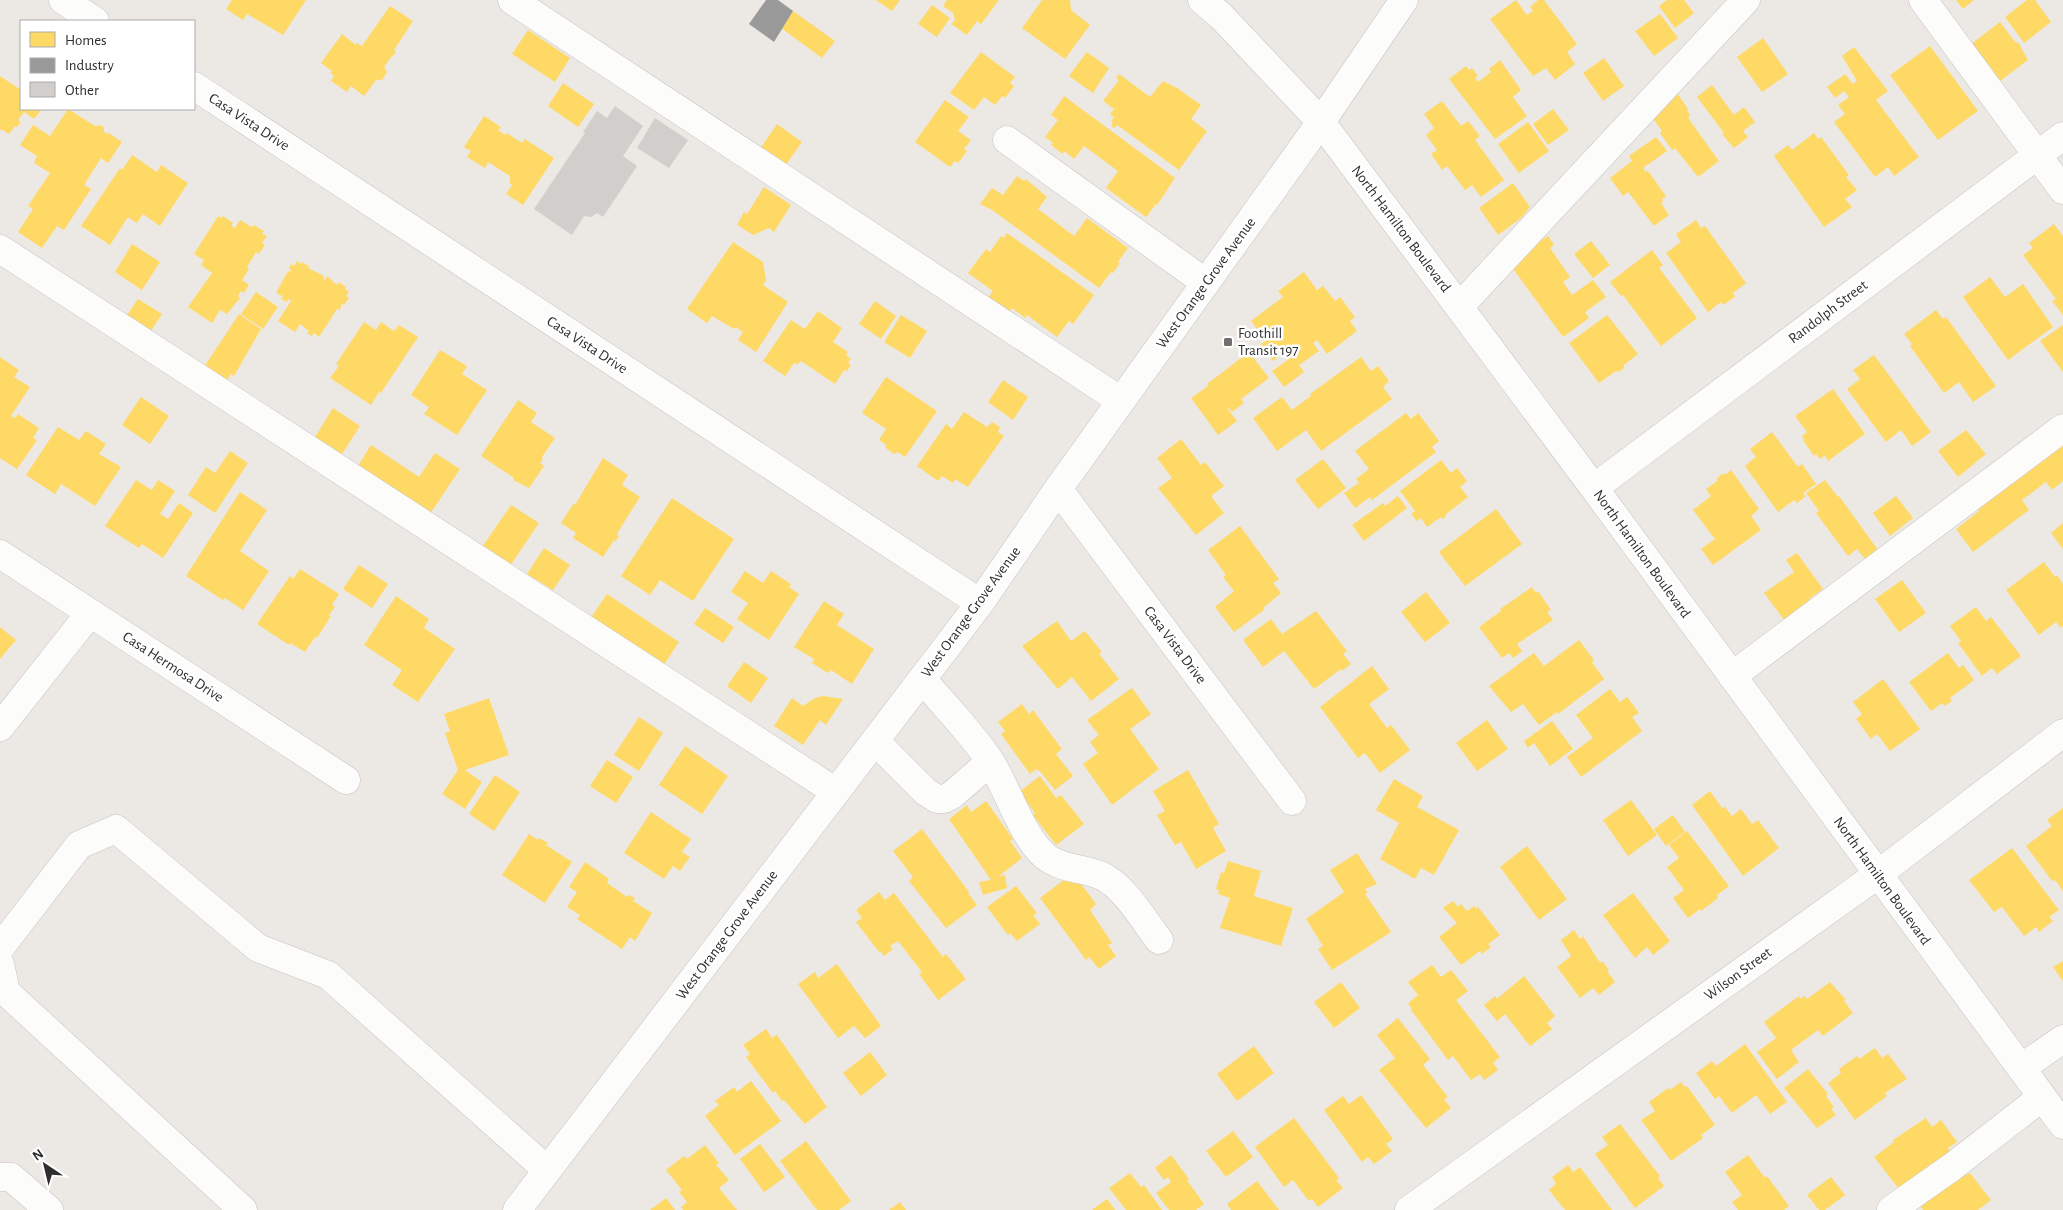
<svg xmlns="http://www.w3.org/2000/svg" width="2063" height="1210" viewBox="0 0 2063 1210" font-family="'Alegreya Sans',sans-serif">
	<rect width="100%" height="100%" fill="#ece8e4"/>
	<path fill="#ffd966" d="M232 0H306L283 35 247 14 243 20 226 9Z
		M876 0H900L892 11Z
		M947 0H999L981 24 977 21 967 35 951 24 955 20 953 13 943 6Z
		M1042 0H1070L1071 10 1090 25 1065 59 1022 28Z
		M1516 0 1527 15 1533 11 1530 7 1538 0H1544L1577 44 1567 52 1575 64 1555 80 1546 68 1533 76 1490 19Z
		M1667 0H1684L1694 13 1675 28 1659 6Z
		M1956 0H1974L1963 9Z
		M2027 0H2035L2051 22 2024 43 2005 17Z
		M932 5 950 18 937 37 918 24Z
		M390 6 413 21 394 50 396 52 392 57H391L384 67 387 72 382 80H376L364 96 351 86 347 92 331 81 334 76 330 73 332 71 321 63 342 34 356 45 357 43 362 46Z
		M793 11 835 41 822 58 781 28Z
		M1660 14 1678 38 1654 56 1635 31Z
		M2000 22 2016 43 2018 42 2028 60 2000 81 1971 44Z
		M528 30 570 58 555 82 512 54Z
		M1763 38 1788 74 1762 92 1737 57Z
		M1930 46 1978 111 1938 140 1890 75Z
		M1854 47 1888 91 1876 100 1919 157 1894 176 1888 167 1875 177 1834 122 1845 114 1838 105 1849 97 1844 91 1835 98 1827 87 1845 74 1853 84 1857 81 1842 56Z
		M981 52 1015 77 1010 83 1014 86 1005 98 1002 96 995 105 984 97 974 110 950 93Z
		M1087 52 1109 68 1093 93 1069 76Z
		M1604 58 1624 86 1603 101 1583 73Z
		M1500 60 1521 90 1513 97 1527 116 1495 139 1449 79 1466 66 1469 70 1472 68 1478 76 1475 78 1478 82 1491 72 1489 69Z
		M1119 74 1150 97 1163 81 1177 88 1201 105 1191 119 1207 131 1179 170 1117 125 1114 128 1111 126 1113 123 1111 121 1114 117 1110 114 1114 109 1103 101 1119 80 1116 78Z
		M0 76 21 90V109H42L34 119 24 112 18 120 21 122 17 127 15 126 9 134 1 129 0 131Z
		M563 83 594 104 578 127 548 106Z
		M1712 85 1734 115 1744 107 1755 122 1743 131 1748 137 1734 148 1727 140 1722 134 1724 133 1697 97Z
		M1677 93 1688 109 1687 110 1690 115 1688 118 1719 161 1698 177 1675 148 1672 150 1660 133 1662 131 1652 117Z
		M1064 96 1175 178 1157 205 1156 204 1146 217 1106 188 1118 171 1084 146 1074 159 1064 151 1063 154 1051 145 1053 143 1045 137 1058 120 1051 115Z
		M945 100 969 117 958 131 971 140 964 149 967 151 958 163 955 161 950 167 915 142Z
		M1442 101 1461 126 1468 121 1480 136 1475 140 1504 180 1481 197 1472 185 1465 190 1447 166 1442 170 1431 154 1437 150 1426 135 1434 128 1424 114Z
		M68 109 95 126 101 125 104 128V132L108 134 109 133 122 142 108 163 101 158 84 185 91 189 64 230 57 226 42 248 18 232 33 209 28 206 50 173 34 163 37 156 20 145 33 125 50 136Z
		M1553 109 1569 130 1548 145 1533 124Z
		M484 116 501 127 498 130 505 135 507 133 522 143 525 139 554 158 523 205 506 194 512 185 510 183V176L488 162 485 168 467 157 471 151 464 147Z
		M1528 122 1549 151 1519 173 1498 144Z
		M777 124 802 142 783 169 758 152Z
		M1814 133 1818 139 1821 137 1849 175 1846 177 1857 190 1845 199 1852 207 1824 227 1774 156 1788 145 1792 150Z
		M1656 137 1667 151 1643 168 1646 172 1648 171 1666 196 1662 199 1663 201 1661 203 1669 215 1654 226 1628 192 1623 196 1610 178 1632 161 1629 156Z
		M132 155 157 172 161 165 188 183 160 226 143 214 137 223 128 217 110 245 81 226 120 168 122 170Z
		M1017 176 1024 181 1026 179 1047 197 1038 209 1074 236 1087 218 1128 248 1118 262 1120 263 1113 273 1111 272 1099 288 992 210 980 204 992 188 1003 195Z
		M1513 183 1530 207 1521 218 1498 235 1479 208Z
		M764 187 791 205 774 232 769 228 753 235 737 225 744 212 747 214Z
		M218 216 221 218 223 216 233 223 231 225 235 228 240 220 252 227 254 225 264 231 262 234 267 236 262 243 265 245 259 254 256 252 247 267 249 269 242 280 249 285 244 293 241 291 238 296 240 298 227 314 220 310 212 323 188 307 212 273 201 265 204 260 194 254Z
		M1696 220 1701 228 1705 226 1746 283 1733 293 1735 297 1723 305 1721 302 1708 312 1666 253 1681 242 1676 234Z
		M2054 224 2063 236V315L2052 301 2056 299 2023 255 2033 248 2029 243Z
		M1007 233 1094 295 1073 324 1069 321 1057 337 1027 315 1025 318 1012 308 1006 317 988 298 993 291 968 273 986 249 990 252 1001 236 1004 238Z
		M1548 236 1554 245 1550 248 1570 277 1563 282 1572 295 1593 280 1606 297 1585 312 1589 318 1563 337 1508 262Z
		M1591 241 1610 265 1593 278 1574 254Z
		M733 242 763 262 766 280 763 285 788 302 756 352 738 340 743 332 736 327 734 329 712 316 707 323 687 309Z
		M132 244 160 262 142 290 115 272Z
		M1652 250 1663 265 1659 268 1697 318 1661 346 1623 295 1621 296 1610 282Z
		M297 261 301 264 302 262 309 266 308 268 324 276 323 279 325 280 327 276 337 285 339 282 346 287 345 289 349 292 346 296 349 298 344 305 342 303 340 310 337 309 319 337 314 333 312 336 307 333 309 331 300 324 295 332 278 321 291 301 288 299 287 302 281 299 283 296 277 294V291L288 271 290 272 291 270 289 268 291 264 294 266Z
		M1304 272 1317 290 1323 286 1335 301 1340 297 1355 317 1350 321 1357 331 1327 354 1317 340 1313 343 1319 351 1299 365 1304 372 1284 387 1272 371 1289 359 1284 353 1273 361 1261 344 1266 341 1251 321 1283 297 1278 291Z
		M1990 277 2005 297 2023 284 2053 327 2008 360 1963 297Z
		M256 292 278 307 263 329 241 314Z
		M138 299 162 314 147 337 123 321Z
		M875 301 896 316 881 339 859 324Z
		M1936 310 1943 319 1946 317 1996 386 1973 402 1959 382 1944 393 1910 346 1912 344 1904 334Z
		M818 311 842 328 833 342 848 352 846 355 851 359 848 363 851 365 847 371 844 370 835 384 801 361 798 364 794 363 785 376 763 361 791 320 805 329Z
		M239 314 261 329 234 376 231 374 224 385 204 367Z
		M901 315 927 331 910 358 884 342Z
		M1607 315 1638 354 1624 365V368L1619 372 1616 371 1599 383 1569 343Z
		M364 322 376 330 381 322 394 331 399 325 418 337 381 393 379 392 371 405 330 378 339 366 336 364Z
		M2063 325V372L2040 341Z
		M440 350 467 366 462 374 487 390 457 435 424 414 429 407 411 395Z
		M1249 352 1269 378 1241 399 1244 403 1232 412 1228 407 1227 408 1237 421 1218 435 1191 398 1208 386 1207 384Z
		M1874 355 1931 432 1912 446 1901 430 1886 442 1847 389 1860 379 1853 370Z
		M0 357 19 370 14 377 30 387 11 416 15 418 18 414 39 428 33 438 37 440 17 469 0 458Z
		M1361 357 1371 371 1378 366 1389 381 1383 387 1392 399 1321 451 1306 430 1277 451 1253 418 1282 397 1292 410 1311 396 1310 394Z
		M886 377 937 411 905 457 898 452 894 454 886 448 885 444 879 440 886 429 862 413Z
		M1003 380 1028 397 1013 420 988 402Z
		M1833 389 1865 434 1828 461 1825 455 1820 459 1816 454 1814 456 1803 440 1804 439 1802 436 1807 432 1795 416Z
		M141 397 169 416 150 444 122 425Z
		M518 400 537 413 531 422 555 438 542 457 543 459 540 463 544 466 529 488 513 480 514 478 481 456Z
		M333 408 360 426 342 454 315 437Z
		M964 412 987 427 992 422 1000 427 998 432 1004 436 968 487 955 479 953 483 942 476 938 481 917 466 946 424 952 429Z
		M1406 413 1411 419 1418 413 1439 441 1432 447 1436 452 1372 500 1370 497 1355 508 1344 493 1359 483 1356 479 1369 469 1355 451Z
		M58 427 79 440 86 431 106 444 99 454 121 467 95 506 61 484 55 494 26 475Z
		M1966 430 1986 454 1958 477 1938 451Z
		M1772 432 1798 467 1802 464 1816 484 1803 493 1806 496 1797 503 1794 500 1778 512 1745 466 1756 457 1750 449Z
		M1181 439 1201 465 1205 462 1224 486 1211 496 1224 513 1196 535 1158 488 1172 478 1157 458Z
		M2063 442V481L2052 490 2046 482 2022 500 2029 510 1973 552 1956 529 1979 511 1976 507Z
		M371 445 419 477 435 453 460 469 428 517 356 469Z
		M230 451 248 463 215 513 188 495 206 467 215 473Z
		M603 458 628 475 622 485 640 497 618 532 617 535 619 536 616 541 614 540 603 557 573 538 576 533 561 523 574 503 575 505Z
		M1323 459 1346 488 1318 509 1295 480Z
		M1441 460 1451 473 1457 468 1467 481 1460 487 1468 497 1445 515 1446 517 1442 519 1441 517 1427 527 1421 518 1417 521 1411 514 1415 511 1400 491Z
		M1731 470 1759 509 1751 516 1761 530 1713 565 1701 549 1715 539 1693 510 1711 496 1706 489 1717 481V478L1722 474H1726Z
		M136 480 152 490 158 480 175 491 160 514 168 519 179 503 193 513 163 558 142 544 139 548 105 526Z
		M1825 480 1838 497 1839 496 1878 550 1865 559 1857 549 1848 556 1816 513 1819 511 1806 493Z
		M240 492 267 510 240 551 269 571 243 610 225 598 223 600 186 576Z
		M1398 496 1407 508 1364 541 1352 525 1383 503 1385 506Z
		M1896 496 1913 518 1890 536 1873 513Z
		M672 498 734 539 693 601 660 580 650 595 621 576Z
		M511 505 539 523 506 572 478 553Z
		M1496 509 1522 544 1465 586 1439 552Z
		M2063 523V549L2051 533Z
		M1240 526 1279 579 1273 583 1281 593 1263 608 1264 610 1234 632 1215 607 1234 591 1223 577 1226 575 1208 550Z
		M544 548 570 565 553 590 527 574Z
		M1797 553 1823 589 1809 599 1812 602 1785 621 1764 593 1794 572 1786 560Z
		M2044 562 2055 577 2057 575 2063 584V626L2061 628 2056 622 2039 635 2006 590Z
		M359 565 388 584 372 608 343 589Z
		M300 569 339 594 332 605 335 607 329 615 331 616 317 638 315 637 305 652 290 643 289 645 257 624 290 576 293 579Z
		M745 571 763 583 771 571 791 584 789 587 799 594 769 640 737 619 748 603 731 592Z
		M1902 580 1926 613 1899 632 1875 599Z
		M1532 587 1536 593 1538 591 1551 610 1547 612 1553 620 1517 644 1522 651 1513 658 1509 653 1502 658 1479 627 1501 611 1500 609Z
		M1426 592 1450 623 1425 642 1401 612Z
		M607 594 679 642 661 669 588 622Z
		M396 596 429 619 424 628 455 649 418 702 392 685 402 670 364 645Z
		M824 601 844 614 837 625 874 649 852 684 831 670 828 673 812 663 814 659 794 647Z
		M1976 607 1986 621 1991 617 2021 656 1997 674 1992 668 1982 676 1958 643 1961 641 1950 626Z
		M705 608 734 627 723 643 694 624Z
		M1316 611 1347 651 1343 654 1351 664 1342 671 1341 669 1314 689 1284 651 1263 667 1243 640 1271 619 1282 634Z
		M1057 621 1071 641 1085 631 1102 652 1099 654 1119 679 1091 701 1072 677 1058 689 1022 646Z
		M0 627 16 640 0 659Z
		M1579 640 1594 660 1592 662 1604 679 1558 714 1557 712 1539 725 1523 704 1511 712 1489 686 1534 653 1544 666Z
		M1948 653 1959 668 1963 665 1974 680 1950 698 1952 701 1945 706 1942 703 1931 711 1909 682Z
		M744 662 768 678 751 703 727 686Z
		M1372 666 1389 689 1369 704 1387 728 1391 725 1410 750 1380 773 1365 753 1358 758 1320 707Z
		M1883 679 1920 729 1890 751 1877 734 1871 739 1856 719 1862 714 1853 702Z
		M1132 688 1151 714 1130 729 1159 769 1112 805 1083 764 1098 753 1090 742 1099 735 1087 720Z
		M1610 689 1620 702 1627 697 1639 713 1632 717 1642 731 1581 777 1567 757 1593 738 1576 715Z
		M823 696 843 699 826 725 820 720 803 745 774 726 792 698 803 706 815 698Z
		M489 698 509 755 465 770 482 782 465 809 442 794 458 770 445 733 450 731 444 714Z
		M1022 704 1029 714 1033 710 1062 749 1056 754 1073 776 1055 790 1039 770 1037 771 1036 769 1030 774 1001 734 1005 731 998 722Z
		M639 717 663 733 639 771 614 755Z
		M1487 720 1508 749 1477 771 1456 743Z
		M1552 721 1573 749 1550 766 1534 743 1528 748 1524 741Z
		M685 746 728 776 702 814 659 785Z
		M607 760 633 777 616 803 590 786Z
		M1188 770 1219 824 1213 828 1226 851 1196 869 1181 842 1175 845 1157 815 1165 811 1153 791Z
		M495 775 520 792 494 831 469 814Z
		M1040 776 1056 798 1061 795 1084 824 1056 845 1033 815 1035 813 1019 792Z
		M1394 779 1423 796 1417 807 1459 830 1434 875 1421 868 1415 879 1380 859 1399 823 1376 810Z
		M1710 791 1722 808 1725 807 1732 816 1741 809 1752 824 1758 820 1779 848 1743 876 1692 805Z
		M1631 800 1657 835 1628 856 1603 820Z
		M986 801 1013 839 1010 841 1022 858 998 877 1005 875 1007 888 983 895 979 882 991 880 949 819 967 805 971 812Z
		M2063 808V891L2055 880 2052 881 2026 846 2052 826 2047 820Z
		M651 812 691 839 682 852 690 857 680 871 673 866 664 879 624 853Z
		M1673 815 1685 832 1666 846 1654 829Z
		M922 829 969 892 968 893 977 905 946 928 909 881 913 877 893 851Z
		M1687 831 1729 886 1717 895 1718 898 1701 911 1700 909 1688 918 1673 898 1684 890 1667 867 1679 858 1669 845Z
		M529 834 538 840 539 838 548 843 546 845 572 862 545 903 502 875Z
		M1527 846 1567 899 1539 920 1500 867Z
		M2012 848 2059 910 2049 917 2053 921 2039 932 2036 927 2024 936 2002 907 1994 912 1969 880Z
		M1357 853 1377 884 1365 889 1368 893 1365 894 1391 932 1332 970 1318 949 1323 946 1306 919 1344 892 1330 870Z
		M1228 861 1261 871 1254 896 1293 908 1281 946 1220 928 1230 898 1218 894 1219 890 1216 889 1221 872 1224 873Z
		M585 862 609 879 607 883 627 897 629 895 635 898 633 901 652 913 635 941 630 937 622 949 577 919 580 915 567 907 577 892 569 887Z
		M1073 873 1096 904 1090 910 1112 943 1108 945 1116 956 1099 969 1089 957 1086 960 1040 898Z
		M1016 886 1037 913 1033 915 1040 924 1017 941 1010 933 1008 935 987 907Z
		M879 892 885 900 894 893 943 957 946 954 966 979 938 1000 919 974 922 972 898 941 890 946 893 949 884 956 880 951 879 952 856 922 862 918 856 910Z
		M1633 893 1670 941 1653 955 1647 947 1635 958 1603 915Z
		M1453 901 1458 907 1461 904 1467 911 1474 906 1476 909 1478 907 1500 935 1488 944 1491 947 1482 954 1480 951 1461 965 1439 937 1457 923 1443 908Z
		M1574 930 1580 939 1583 936 1600 963 1602 961 1609 970 1607 971 1615 982 1599 995 1593 988 1580 998 1557 967 1571 956 1561 940Z
		M2063 961V981L2053 967Z
		M837 964 881 1026 865 1038 854 1026 838 1038 798 984 815 972 818 978Z
		M1432 965 1441 977 1451 970 1468 991 1456 1000 1500 1057 1493 1063 1498 1070 1484 1080 1480 1074 1471 1080 1453 1056 1448 1060 1411 1010 1412 1009 1408 1003 1418 995 1408 982Z
		M1524 976 1555 1016 1547 1023 1552 1029 1530 1046 1505 1014 1497 1021 1484 1005 1495 996 1497 999Z
		M1341 982 1360 1008 1334 1028 1314 1002Z
		M1830 982 1846 1000 1844 1001 1853 1013 1823 1036 1818 1030 1791 1050 1799 1062 1777 1079 1757 1052 1776 1038 1764 1022 1799 996 1800 999 1804 996 1807 999Z
		M1398 1018 1430 1059 1423 1065 1448 1097 1444 1099 1451 1108 1426 1128 1379 1070 1395 1058 1377 1035Z
		M766 1029 772 1038 777 1035 827 1107 805 1124 784 1100 782 1101 775 1091 773 1093 746 1057 750 1054 743 1045Z
		M1745 1044 1787 1102 1770 1114 1756 1095 1732 1113 1719 1096 1715 1099 1696 1073 1712 1061 1716 1066Z
		M1254 1046 1274 1073 1237 1101 1217 1074Z
		M1875 1048 1882 1058 1888 1054 1907 1079 1885 1093 1887 1096 1855 1120 1828 1083 1841 1073 1839 1069 1857 1056 1859 1059Z
		M870 1052 887 1075 861 1096 843 1073Z
		M1808 1069 1828 1094 1826 1096 1834 1107 1831 1109 1836 1115 1817 1128 1784 1088Z
		M751 1081 781 1121 735 1155 705 1116 719 1105 715 1101 734 1087 737 1092Z
		M1681 1082 1685 1087 1687 1086 1715 1125 1701 1135 1703 1138 1671 1161 1641 1120 1655 1111 1649 1102 1668 1088 1670 1090Z
		M1361 1095 1393 1139 1386 1144 1392 1151 1374 1164 1368 1157 1362 1162 1324 1110 1343 1096 1349 1104Z
		M1294 1118 1339 1178 1336 1180 1343 1188 1318 1207 1312 1199 1309 1201 1293 1180 1284 1187 1255 1147Z
		M1926 1118 1932 1127 1941 1120 1957 1142 1948 1148 1954 1156 1903 1194 1874 1157 1894 1142 1893 1140Z
		M1620 1124 1660 1176 1658 1178 1664 1186 1635 1208 1595 1154 1608 1145 1602 1137Z
		M1233 1131 1253 1157 1226 1177 1206 1151Z
		M806 1141 851 1201 839 1210H817L780 1161Z
		M760 1144 785 1177 764 1192 740 1159Z
		M705 1145 719 1163 716 1165 729 1180 719 1188 737 1210H683L681 1207 687 1202 679 1192 682 1190 666 1170 684 1156 687 1159Z
		M1171 1155 1189 1179 1187 1180 1204 1204 1196 1210H1169L1156 1193 1171 1182 1168 1177 1164 1180 1155 1168Z
		M1748 1155 1765 1178 1767 1176 1789 1206 1784 1210H1738L1732 1202 1742 1195 1725 1172Z
		M1568 1165 1573 1172 1580 1167 1612 1210H1565L1549 1190 1556 1184 1552 1177Z
		M1961 1169 1966 1175 1970 1173 1991 1200 1978 1210H1923L1916 1201Z
		M1130 1173 1141 1187 1144 1185 1162 1210H1126L1109 1188Z
		M1831 1177 1845 1195 1825 1210H1819L1807 1195Z
		M1257 1181 1279 1210H1231L1227 1204Z
		M666 1198 675 1210H650Z
		M1107 1199 1115 1210H1092Z
		M900 1202 906 1210H889Z"/>
	<path fill="#999" d="M766 0H778L793 11 774 42 749 24Z"/>
	<path fill="#d1cecb" d="M615 106 643 126 623 156 637 166 603 217 597 213 591 217 584 216 572 235 534 209 585 133 583 132 597 111 607 118Z
		M655 118 688 140 669 168 637 148Z"/>
	<g fill="none" stroke-linecap="round" stroke-linejoin="round">
		<defs>
			<path id="minor" d="M63 0 95 21
				M512 0 1121 401
				M1202 0 1221 16 1321 122 1594 488 2063 1125
				M1923 0 2063 190
				M194 86 980 603
				M1007 140 1206 283
				M0 249 836 792
				M1459 307 1746 0
				M1594 488 2063 136
				M1058 489 1292 801
				M0 554 346 780
				M1732 676 2063 428
				M922 679C945 706 971 732 990 761 1007 787 1022 837 1045 856 1061 869 1083 868 1102 876 1124 886 1145 922 1159 940
				M0 727 90 613
				M875 741 926 792 937 799H944L952 795 990 762
				M0 948 79 845 116 829 258 948 328 975 547 1170
				M0 964 6 992 243 1210
				M2021 1068 2063 1039
				M0 1177H11L49 1210
				M517 1210 980 603 1058 489 1321 122 1404 0
				M1409 1210 1877 875 2063 733
				M1891 1210 1952 1167 2042 1097"/>
		</defs>
		<use href="#minor" stroke="#c5c4c5" stroke-width="29"/>
		<use href="#minor" stroke="#fcfcfb" stroke-width="28"/>
	</g>
	<rect fill="#706f6e" stroke="#fff" stroke-width="2" x="1223" y="337" width="10" height="10" rx="2.5"/>
	<g text-anchor="middle" dominant-baseline="central" stroke-width="5" stroke-linejoin="round" paint-order="stroke">
		<g font-size="15" fill="#2e2e2e" stroke="#fff">
			<text transform="translate(249 122) rotate(33)">Casa Vista Drive</text>
			<text transform="translate(1401 229) rotate(53)">North Hamilton Boulevard</text>
			<text transform="translate(1206 283) rotate(-54)">West Orange Grove Avenue</text>
			<text transform="translate(1828 312) rotate(-37)">Randolph Street</text>
			<text transform="translate(587 345) rotate(33)">Casa Vista Drive</text>
			<text transform="translate(1642 554) rotate(54)">North Hamilton Boulevard</text>
			<text transform="translate(971 612) rotate(-54)">West Orange Grove Avenue</text>
			<text transform="translate(1175 645) rotate(53)">Casa Vista Drive</text>
			<text transform="translate(173 667) rotate(33)">Casa Hermosa Drive</text>
			<text transform="translate(1882 881) rotate(54)">North Hamilton Boulevard</text>
			<text transform="translate(727 935) rotate(-53)">West Orange Grove Avenue</text>
			<text transform="translate(1738 974) rotate(-36)">Wilson Street</text>
		</g>
		<g font-size="15" fill="#2e2e2e" stroke="#fff" text-anchor="start">
			<text x="1238" y="333">Foothill<tspan x="1238" dy="17">Transit 197</tspan></text>
		</g>
	</g>
	<rect x="20" y="20" width="175" height="90" fill="#ffffff" stroke="#ababab"/>
	<rect x="30" y="32" width="25" height="15" fill="#ffd966" stroke="#ababab"/>
	<text x="65" y="45" font-size="15" fill="#2e2e2e">Homes</text>
	<rect x="30" y="58" width="25" height="15" fill="#999999" stroke="#ababab"/>
	<text x="65" y="70" font-size="15" fill="#2e2e2e">Industry</text>
	<rect x="30" y="82" width="25" height="15" fill="#d1cecb" stroke="#ababab"/>
	<text x="65" y="95" font-size="15" fill="#2e2e2e">Other</text>
	<g transform="translate(45 1165) rotate(325)" stroke="#ffffff" stroke-width="4" paint-order="stroke">
	<path d="M0-4L9 19L0 12L-9 19Z" fill="#2e2e2e"/>
	<text y="-8" font-size="14" font-weight="bold" text-anchor="middle" fill="#2e2e2e">N</text>
	</g>
</svg>
